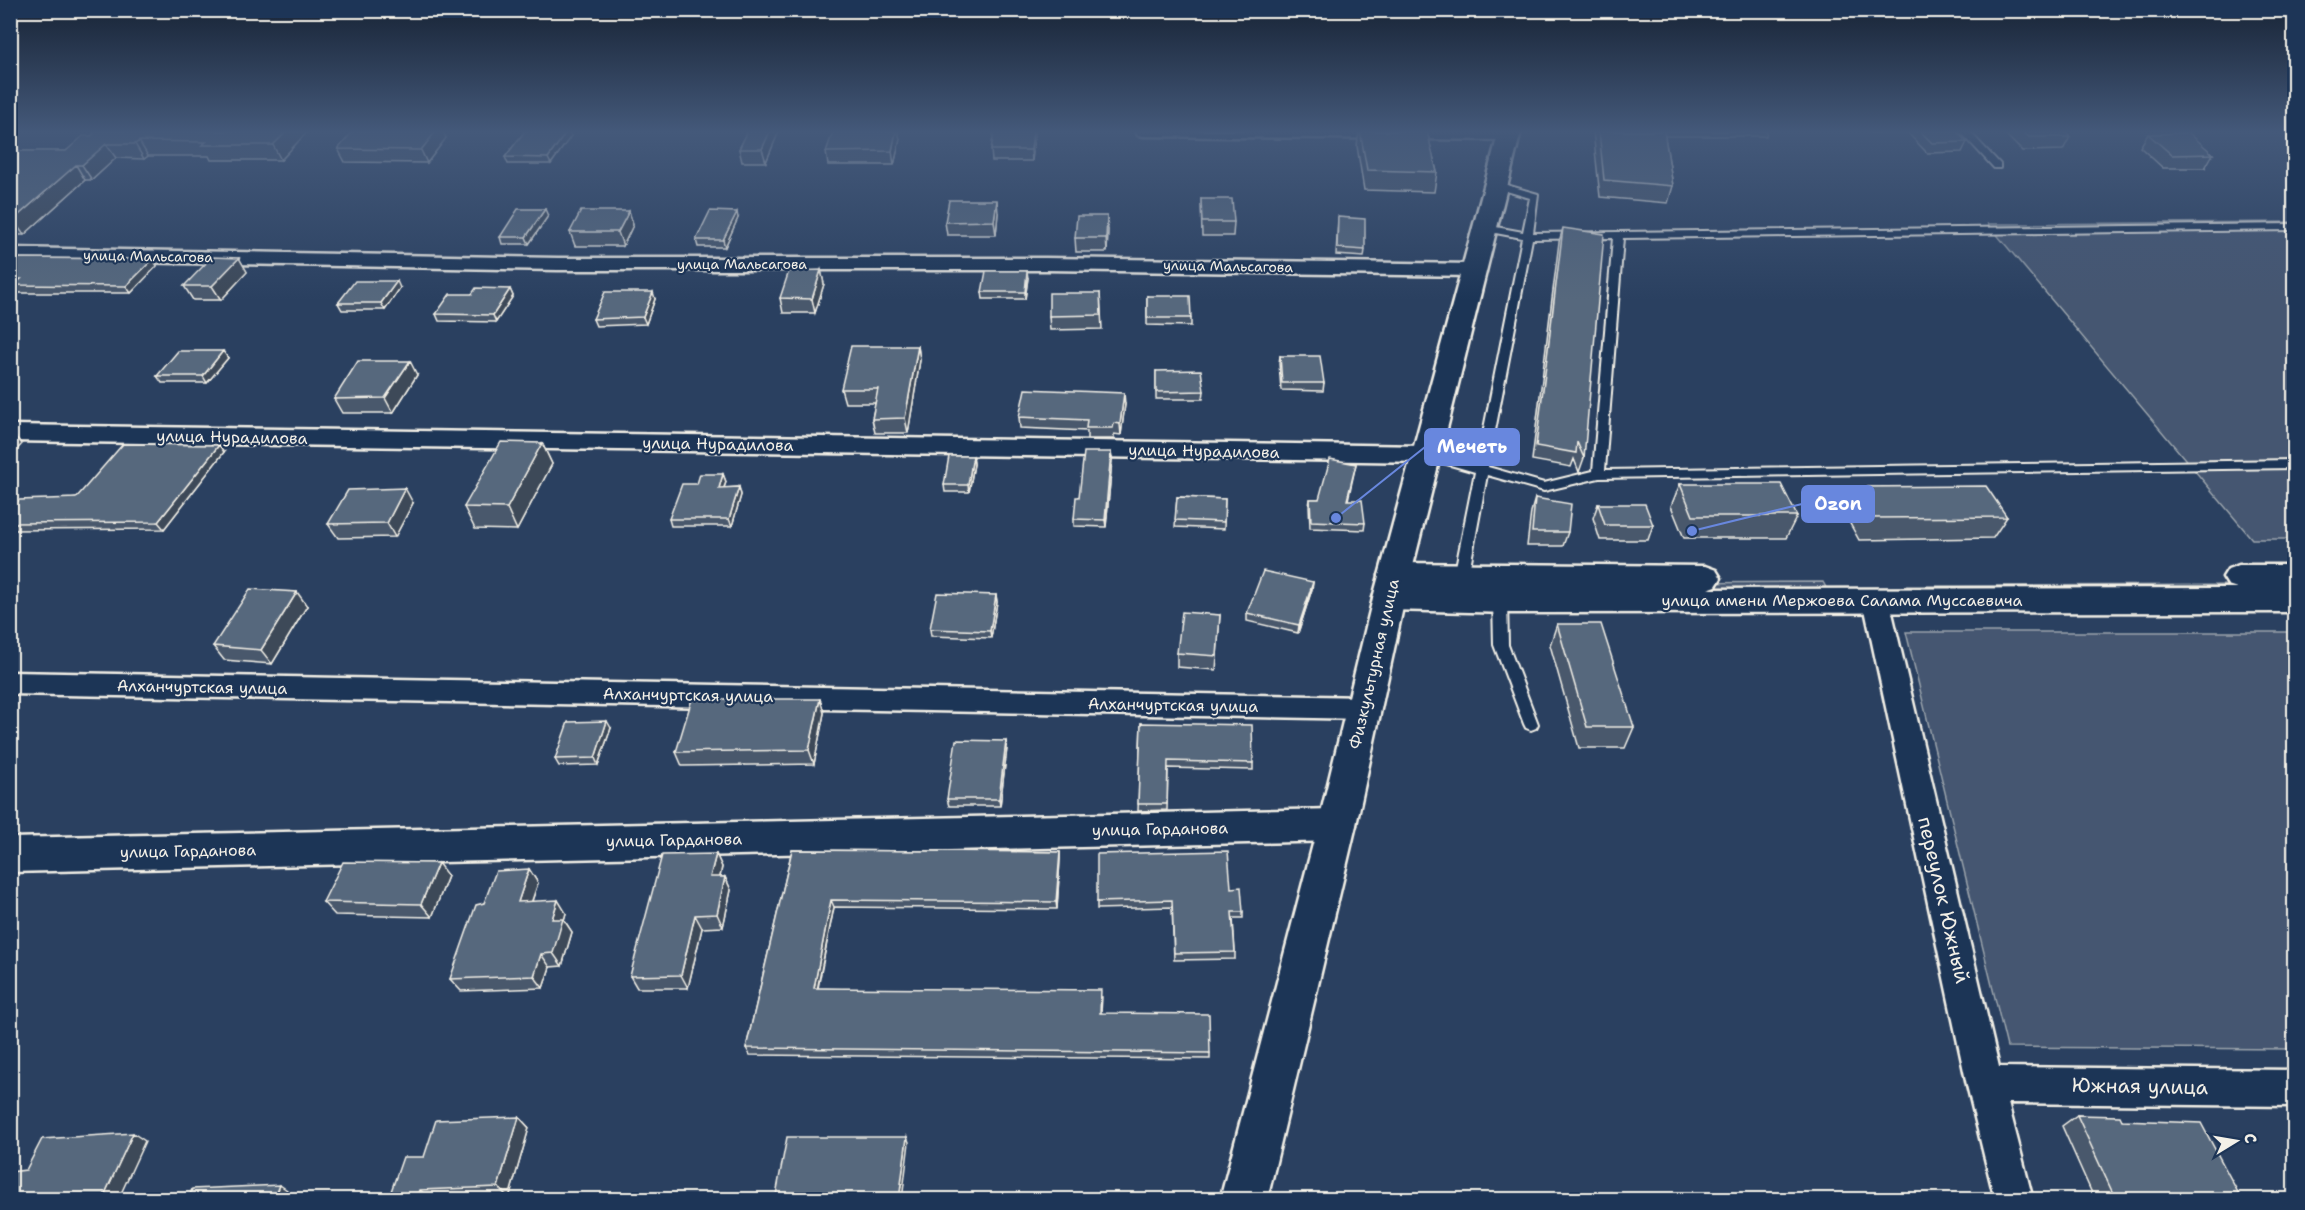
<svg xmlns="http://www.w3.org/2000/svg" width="2305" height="1210" viewBox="0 0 2305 1210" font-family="'Shantell Sans',sans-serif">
	<rect width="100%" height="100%" fill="#2a4060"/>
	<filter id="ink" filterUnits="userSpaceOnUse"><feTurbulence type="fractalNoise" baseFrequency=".0167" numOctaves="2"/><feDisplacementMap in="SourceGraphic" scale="12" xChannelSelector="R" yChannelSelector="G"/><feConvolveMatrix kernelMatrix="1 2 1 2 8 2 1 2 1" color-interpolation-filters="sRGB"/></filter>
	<g filter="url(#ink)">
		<path fill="#445771" stroke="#9ca4ac" stroke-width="1.5" d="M2294 222V539H2252L1988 224Z
			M1823 582 1828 591H1526L1524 584Z
			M2294 585V592L1910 593 1907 586Z
			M1906 632H2294V1049L2007 1047Z"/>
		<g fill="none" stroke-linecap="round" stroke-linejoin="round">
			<defs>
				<path id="service" d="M1960 131H1969L2000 164V168H1994Z
					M1496 182 1538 194 1533 233 2294 224V230L1623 238 1605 470 2294 460V468L1599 478 1544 491 1487 475 1468 577 1466 580H1456L1454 577 1475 472 1422 457 1420 454 1426 450 1477 464 1522 238 1485 231 1480 228 1485 225 1523 232 1530 198 1493 187 1491 185ZM1613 238 1593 471 1544 483 1488 467 1532 239Z
					M1500 595 1507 600 1508 645 1538 724 1536 728 1531 730 1526 728 1524 724 1494 645 1493 600Z"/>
				<path id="minor" d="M1135 131H1513L1518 135 1515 139 1509 140 1144 136 1138 135Z
					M10 248 558 258H1046L1474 264 1481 266 1484 270 1481 274 1474 276 1046 270H558L10 260Z
					M10 425 1426 446 1435 448 1438 454 1435 460 1426 462 10 441Z
					M1876 590 1886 593 1889 600 1999 1067 2294 1070V1106L2008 1103 2033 1200H1995L1967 1085 1863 600 1866 593Z
					M10 672 1365 697 1375 700 1380 708 1375 716 1365 719 10 694Z"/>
				<path id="tertiary" d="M1395 563 1705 566 1716 570 1721 578 1716 586 1708 589 2237 588 2228 585 2223 577 2228 569 2239 565H2294V612L1511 613 1389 610 1377 606 1373 598 1377 590 1394 586 1384 583 1379 575 1384 567Z
					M1337 809 1351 814 1356 825 1351 836 1337 841 10 872V838Z"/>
				<path id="secondary" d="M1499 131H1521L1405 598 1356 825 1267 1200H1220L1318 825 1373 598Z"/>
			</defs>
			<use href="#service" stroke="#f4f1e8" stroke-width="4"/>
			<use href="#minor" stroke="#f4f1e8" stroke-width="5"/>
			<use href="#tertiary" stroke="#f4f1e8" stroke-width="5"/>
			<use href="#secondary" stroke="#f4f1e8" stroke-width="5"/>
			<use href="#service" fill="#1d3557" fill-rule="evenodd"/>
			<use href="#minor" fill="#1d3557" fill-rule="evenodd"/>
			<use href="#tertiary" fill="#1d3557" fill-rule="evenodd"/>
			<use href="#secondary" fill="#1d3557" fill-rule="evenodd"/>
		</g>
		<path fill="#4a596c" stroke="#f4f1e8" stroke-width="1.5" d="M308 131 281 160H211L209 156H148L144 159 116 158 92 180H85L24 235H10V151H66L91 136Z
			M525 131H569L571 136 551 164H508L505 157Z
			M748 131H779L766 162H742L739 149Z
			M994 131H1035L1032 161H992L991 150Z
			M1359 131H1427L1437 172 1434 192 1364 190 1357 146Z
			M1593 131H1767L1766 136H1665L1673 186 1668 203 1600 197Z
			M1868 131H1956L1967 142 1962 152 1927 153 1908 133H1870Z
			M2002 131H2064L2070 137 2063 150 2022 151Z
			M2148 134 2213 154 2205 168H2163L2140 147Z
			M446 138 427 163 345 162 338 149Z
			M900 139 894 165H828L826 152Z
			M1201 199 1234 222 1233 236H1202Z
			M629 211 633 225 623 246H575L570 232Z
			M998 213 996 235H947L945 222Z
			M548 216 529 244H502L500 237Z
			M1338 217 1365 250 1364 257 1336 255Z
			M738 218 725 247H698L696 240Z
			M1563 228 1584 458 1579 472 1574 459 1571 467 1532 460 1559 242Z
			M1108 230 1107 252H1076L1075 238Z
			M10 258 153 259 157 266 131 293H19L14 286H10Z
			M239 258 247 272 221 300H193L184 286Z
			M821 270 824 284 815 313H783L780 298Z
			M1028 278 1025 299H983L982 292Z
			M400 288 385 310H342L338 303Z
			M510 289 513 296 496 322 439 321 436 314 472 294Z
			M1100 293 1102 329 1050 330 1049 316Z
			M1147 296 1191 318V326L1147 325Z
			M655 299 646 324 596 326 593 319Z
			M918 346 920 360 908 433H875L872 419 875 403H845L841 389Z
			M1280 356 1324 383 1323 391 1281 390 1279 363Z
			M228 358 207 383H162L157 376Z
			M1156 371 1204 391 1203 399H1156Z
			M417 375 393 413H342L334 399Z
			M1125 404 1121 435 1114 434V439H1087V431L1020 428 1019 417Z
			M542 443 552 464 517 530 475 529 464 507Z
			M224 452 164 529 10 530V510L76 498Z
			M1111 452 1112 460 1106 527 1074 526V519L1079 497Z
			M973 456 974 464 969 492H945L944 485Z
			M1356 464 1348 500 1365 523 1364 530 1310 528 1309 506 1310 499H1319Z
			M723 474 726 482 724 488 739 487 741 495 732 526H671L669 519 697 484Z
			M1680 484 1797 516 1786 538H1684L1671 506Z
			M1854 487 2007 517 1993 538 1859 540 1842 509Z
			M1177 497 1225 499 1224 529 1175 527Z
			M1535 498 1568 532 1563 546H1527L1531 512Z
			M413 503 395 537 338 538 328 524Z
			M1598 504 1653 525 1648 540H1600L1593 518Z
			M1313 582 1312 589 1298 633 1247 621V613Z
			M996 595 997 602 991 638 931 636 930 629Z
			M307 606 272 664 224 660 213 646Z
			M1220 615 1216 670 1177 667V653Z
			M1557 624 1634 727 1625 748H1579L1550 645Z
			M820 699 824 713 814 764 682 766 676 752Z
			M1141 723 1253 763V770L1168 768 1167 810 1138 811Z
			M611 728 598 765 559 766 555 759Z
			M1006 741 1007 748 1000 806H949L947 799Z
			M792 850 1060 852V859L1057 909 834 907 818 988 1102 997 1101 1013 1210 1053V1059L750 1055 746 1048Z
			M716 854 722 867 720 877H725L731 890 723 927 702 928 688 988H637L630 976Z
			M529 869 538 883 532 901 566 913 564 920 572 932 562 966 550 967 543 988 461 991 450 979 484 903Z
			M448 876 432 917 335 915 323 902Z
			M1231 888 1243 912V918H1233L1235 952V959L1174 960 1172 907 1097 909V902Z
			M2077 1115 2122 1120 2242 1200H2095L2062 1126Z
			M519 1117 529 1128 509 1198 458 1200H388L424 1157Z"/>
		<path fill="#3c4858" stroke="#f4f1e8" stroke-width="1.5" d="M287 131H308L281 160 273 145Z
			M436 131H443L446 138 427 163 421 150Z
			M567 131H569L571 136 551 164 548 158Z
			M770 131H779L766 162 762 149Z
			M896 131H898L900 139 894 165 892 151Z
			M1033 131H1035L1032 161 1031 150Z
			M139 141 148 156 144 159 135 144Z
			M106 144 116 158 92 180 82 165Z
			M76 165 85 180 24 235 13 220Z
			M997 200 998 213 996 235 994 221Z
			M545 209 548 216 529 244 526 237Z
			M629 211 633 225 623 246 618 232Z
			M737 212 738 218 725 247 723 240Z
			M1107 216 1108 230 1107 252 1106 238Z
			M239 258 247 272 221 300 212 286Z
			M153 259 157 266 131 293 126 286Z
			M821 270 824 284 815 313 812 299Z
			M1027 271 1028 278 1025 299V292Z
			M397 281 400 288 385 310 381 303Z
			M510 289 513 296 496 322 493 315Z
			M653 292 655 299 646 324 643 317Z
			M918 346 920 360 908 433 905 418Z
			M223 351 228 358 207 383 203 376Z
			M410 361 417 375 393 413 385 398Z
			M1124 393 1125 404 1121 435 1120 424Z
			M10 431 22 444 10 457Z
			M542 443 552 464 517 530 507 508Z
			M219 445 224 452 164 529 158 522Z
			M1111 452 1112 460 1106 527 1105 520Z
			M973 456 974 464 969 492 968 485Z
			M723 474 726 482 721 495 719 488Z
			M739 487 741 495 732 526 729 519Z
			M405 488 413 503 395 537 387 523Z
			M1313 582 1312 589 1298 633 1299 625Z
			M297 592 307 606 272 664 261 650Z
			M996 595 997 602 991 638 990 631Z
			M820 699 824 713 814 764 809 750Z
			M607 721 611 728 598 765 595 758Z
			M1006 741 1007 748 1000 806 999 799Z
			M1060 852V859L1057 909 1056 902Z
			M716 854 722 867 717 890 710 877Z
			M438 863 448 876 432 917 421 904Z
			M529 869 538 883 527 915 518 902Z
			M725 877 731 890 723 927 717 914Z
			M558 900 566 913 564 920 572 932 562 966 553 953 552 919Z
			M831 900 834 907 816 995 814 988Z
			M695 915 702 928 688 988 681 975Z
			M541 954 550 967 543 988 534 976Z
			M519 1117 529 1128 509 1198 498 1187Z
			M133 1133 145 1141 118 1200H102Z
			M907 1137 909 1142 902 1200H899Z
			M280 1185 287 1190 283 1200H274Z
			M420 1190 431 1200H417Z"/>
		<path fill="#56677d" stroke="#f4f1e8" stroke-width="1.5" d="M97 131H287L273 145H202L206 142 139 141 135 144H106L82 165H76L13 220H10V151H66L83 136H91Z
			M353 131H436L421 150 338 149Z
			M525 131H567L548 158 505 157Z
			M748 131H770L762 149H739Z
			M833 131H896L892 151 826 152Z
			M994 131H1033L1031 150H991Z
			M1360 131H1427L1437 172 1367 170Z
			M1599 131H1664L1673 186 1604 180Z
			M1920 131H1956L1967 142 1932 143Z
			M2022 131H2064L2070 137H2029Z
			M2189 133 2213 154 2172 155 2148 134Z
			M1201 199H1232L1234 222H1202Z
			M949 200H997L994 221 945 222Z
			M518 209H545L526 237H500Z
			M581 211H629L618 232H570Z
			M710 211 737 212 723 240H696Z
			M1077 216H1107L1106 238H1075Z
			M1338 217 1365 219V250L1337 248Z
			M1563 228 1604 234 1584 458 1577 442 1576 453 1536 446Z
			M212 257 239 258 212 286H184Z
			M10 258 153 259 126 286 14 285 21 279H10Z
			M821 270 812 299 780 298 789 271Z
			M986 271H1027L1025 292H982Z
			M355 281H397L381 303H338Z
			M476 288 510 289 493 315 436 314 450 294H472Z
			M605 292H653L643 317 593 319Z
			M1049 293H1100L1101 315 1049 316Z
			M1147 296H1190L1191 318H1147Z
			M851 346H918L905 418 872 419 878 389H841Z
			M178 351H223L203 376H157Z
			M1280 356H1320L1324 383H1282Z
			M358 361H410L385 398 334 399Z
			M1201 370 1204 391 1156 392V371Z
			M1025 389 1124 393 1120 424 1114 423 1113 428H1086L1087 420 1019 417Z
			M501 442 542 443 507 508 464 507Z
			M123 444 219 445 158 522 10 523V510L19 500 76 498Z
			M1084 452H1111L1105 520 1074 519 1076 497H1079Z
			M949 456H973L968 485H944Z
			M1330 459 1356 464 1347 500H1362L1365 523 1311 521 1310 499H1319Z
			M700 474H723L719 488 739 487 729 519H669L682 484H697Z
			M1680 484H1781L1797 516H1693Z
			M1986 486 2007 517 1871 518 1854 487Z
			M405 488 387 523 328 524 348 490Z
			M1177 497 1225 499 1224 522 1175 520Z
			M1535 498 1571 504 1568 532H1532Z
			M1598 504H1645L1653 525H1605Z
			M1263 571 1313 582 1299 625 1247 613Z
			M250 589 297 592 261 650 213 646Z
			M937 593 996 595 990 631 930 629Z
			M1182 612 1220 615 1217 656 1177 653Z
			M1557 624H1601L1634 727H1587Z
			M692 699H820L809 750 676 752Z
			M607 721 595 758 555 759 568 722Z
			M1141 723 1252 725 1253 763 1168 761 1167 804H1138Z
			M956 740 1006 741 999 799H947Z
			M792 850 1060 852 1056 902 831 900 814 988 1101 990 1100 1013 1209 1014 1210 1053 746 1048Z
			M1228 851 1231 888 1241 887 1243 912H1232L1235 952 1174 953 1172 900 1097 902V854Z
			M716 854 710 877H725L717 914 695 915 681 975 630 976 662 855Z
			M343 862 438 863 421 904 323 902Z
			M529 869 518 902 558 900 552 919H563L553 953 541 954 534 976 450 979 476 905 484 903 496 871Z
			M2077 1115 2120 1116 2122 1120 2201 1123 2242 1200H2116Z
			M519 1117 498 1187 420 1190 417 1200H388L403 1157H424L436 1120Z
			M133 1133 102 1200H10V1172L26 1170 42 1139Z
			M787 1137H907L899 1200H775Z
			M280 1185 274 1200H188L192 1189Z"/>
	</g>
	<linearGradient id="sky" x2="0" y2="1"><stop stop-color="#172335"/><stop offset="0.44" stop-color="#44597a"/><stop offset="1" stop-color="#44597a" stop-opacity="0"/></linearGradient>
	<rect width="2305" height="300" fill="url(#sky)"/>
	<g text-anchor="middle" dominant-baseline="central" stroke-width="4.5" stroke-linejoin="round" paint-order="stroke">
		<g font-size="14" fill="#f4f1e8" stroke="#1d3557">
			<text transform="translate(148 256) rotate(1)">улица Мальсагова</text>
			<text x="742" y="264">улица Мальсагова</text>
			<text transform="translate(1228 266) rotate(1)">улица Мальсагова</text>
		</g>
		<g font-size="16" fill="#f4f1e8" stroke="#1d3557">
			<text transform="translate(232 437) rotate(1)">улица Нурадилова</text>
			<text transform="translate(718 444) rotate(1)">улица Нурадилова</text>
			<text transform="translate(1204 451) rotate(1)">улица Нурадилова</text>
			<text x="1842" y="600">улица имени Мержоева Салама Муссаевича</text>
			<text transform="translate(1374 664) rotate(-77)">Физкультурная улица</text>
			<text transform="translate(202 687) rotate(1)">Алханчуртская улица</text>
			<text transform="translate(688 695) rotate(1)">Алханчуртская улица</text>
			<text transform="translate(1173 705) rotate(1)">Алханчуртская улица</text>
			<text transform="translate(1160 829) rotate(-1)">улица Гарданова</text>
			<text transform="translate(674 840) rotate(-1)">улица Гарданова</text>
			<text transform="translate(188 851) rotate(-1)">улица Гарданова</text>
		</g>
		<g font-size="20" fill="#f4f1e8" stroke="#1d3557">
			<text transform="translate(1944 900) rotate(77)">переулок Южный</text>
			<text transform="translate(2140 1086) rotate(1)">Южная улица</text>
		</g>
	</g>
	<path fill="none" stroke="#6887de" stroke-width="2" d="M1336 518L1425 447M1692 531L1802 504"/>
	<g fill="#6887de" stroke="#1d3557" stroke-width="2">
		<circle cx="1336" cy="518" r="6"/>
		<circle cx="1692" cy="531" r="6"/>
	</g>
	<g fill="#6887de" stroke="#6887de" stroke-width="2">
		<rect x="1425" y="429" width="94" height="36" rx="6"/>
		<rect x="1802" y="486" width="72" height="36" rx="6"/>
	</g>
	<g font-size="18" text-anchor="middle" font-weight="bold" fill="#fff">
		<text x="1472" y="453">Мечеть</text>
		<text x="1838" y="510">Ozon</text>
	</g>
	<rect width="2305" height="1210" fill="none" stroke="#1d3557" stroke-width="36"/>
	<rect x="18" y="18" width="2269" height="1174" fill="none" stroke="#f4f1e8" stroke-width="2" filter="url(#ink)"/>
	<g transform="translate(2236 1141) rotate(79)" stroke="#1d3557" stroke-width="4.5" paint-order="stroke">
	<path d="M0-4.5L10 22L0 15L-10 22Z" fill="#f4f1e8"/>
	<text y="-9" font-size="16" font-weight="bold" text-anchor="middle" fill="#f4f1e8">С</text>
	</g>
</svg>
